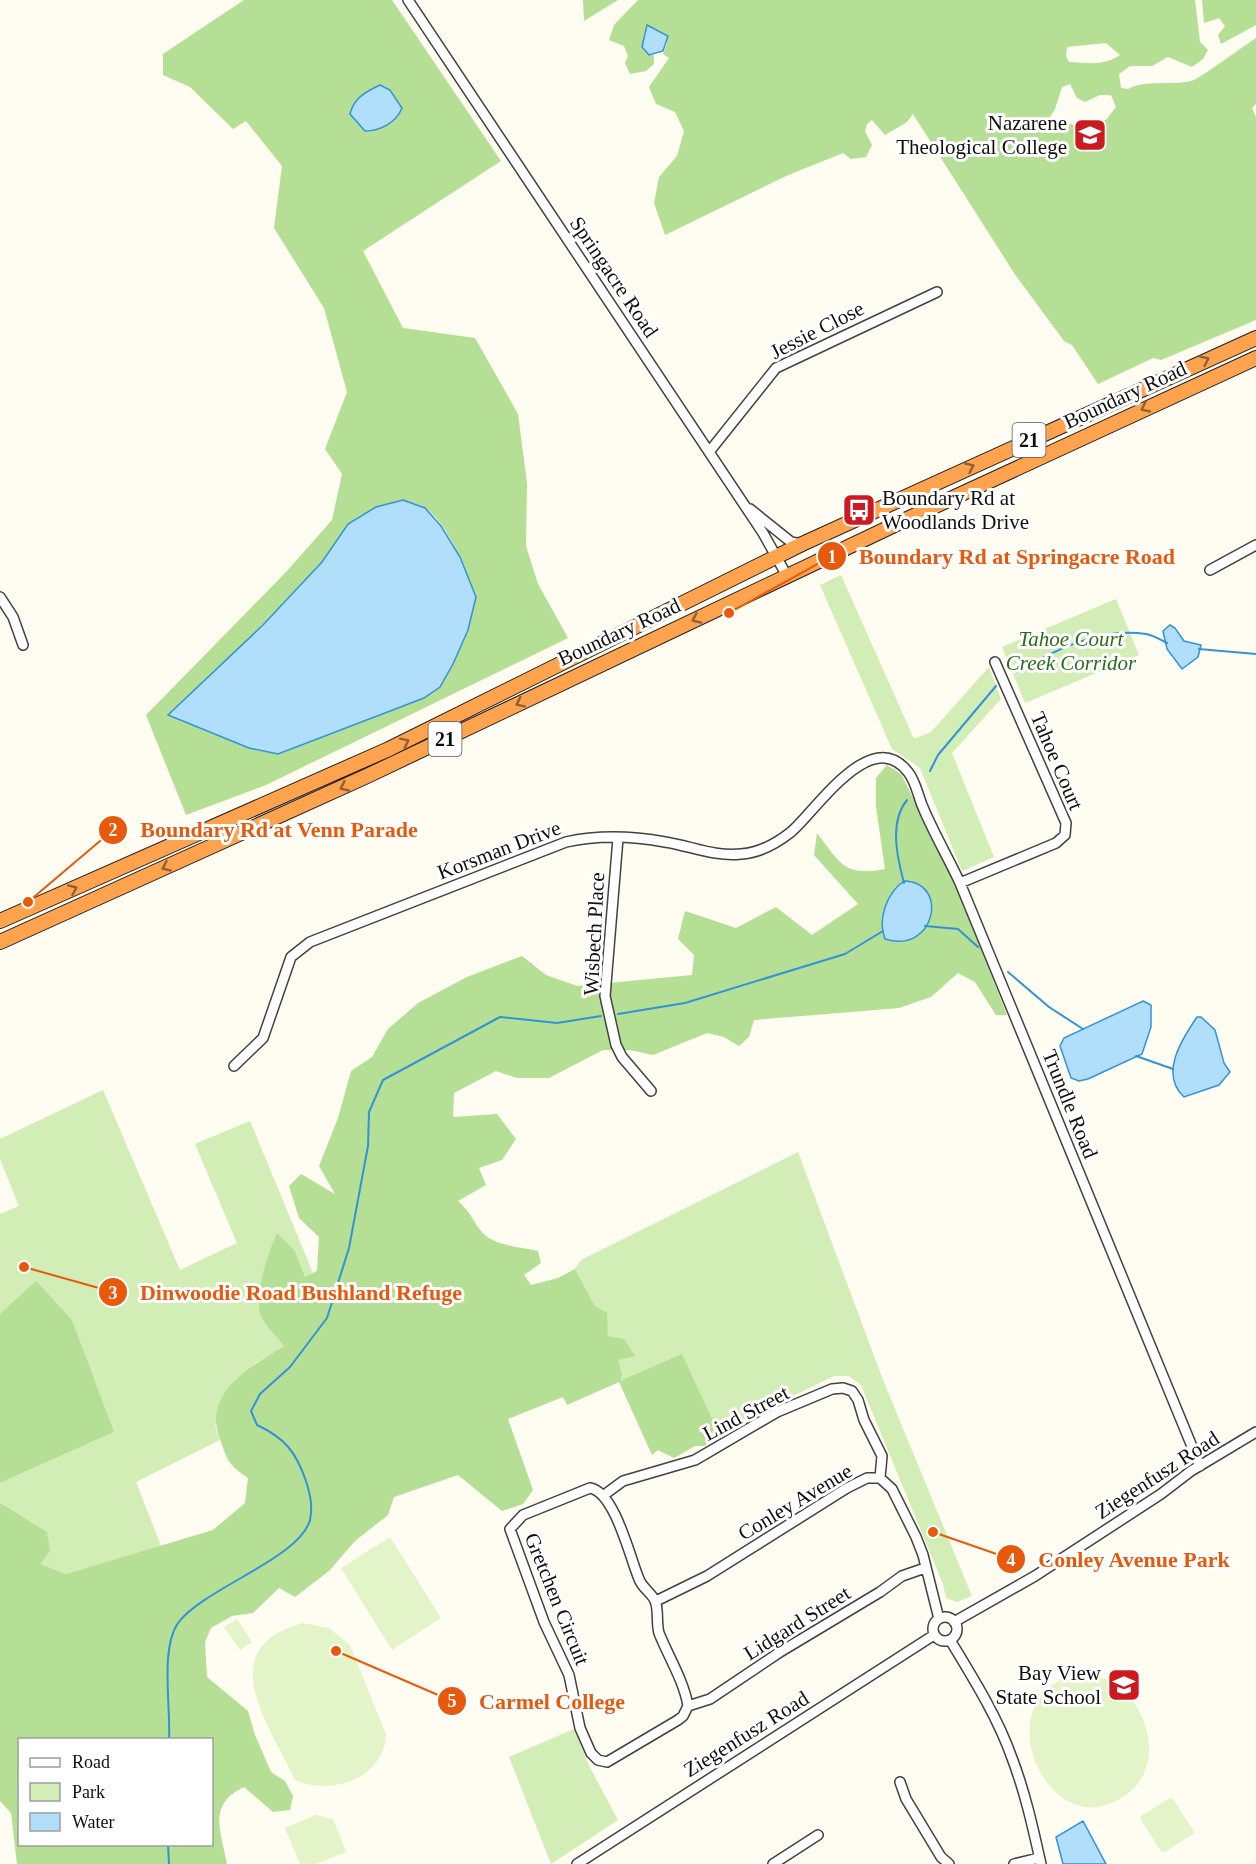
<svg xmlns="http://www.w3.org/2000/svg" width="1256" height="1864" viewBox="0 0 1256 1864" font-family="Georgia,serif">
	<rect width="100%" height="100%" fill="#fffcf1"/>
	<path fill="#d2edb6" d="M841 575 914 739 931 732 989 667 1001 699 952 753 994 857 962 871 920 768 892 749 820 585Z
		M1116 599 1139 655 1025 703 1002 647Z
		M103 1090 180 1270 237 1243 195 1144 250 1121 313 1273 305 1278 295 1251 284 1346 254 1364 215 1426 220 1440 136 1482 161 1546 66 1574 41 1564 21 1518 0 1503V1483L114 1432 0 1349V1214L19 1206 0 1159V1139Z
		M798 1152 883 1380 972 1596 957 1602 946 1598 943 1584 861 1385 849 1376H834L713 1435 716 1428 619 1381 618 1360 634 1355 608 1336 606 1313 595 1306 575 1269 581 1260Z
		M574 1729 588 1764 618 1820 551 1864 509 1757Z"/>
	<path fill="#b5df94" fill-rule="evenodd" d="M244 0H392L501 161 363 251 403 328 475 338 518 414 527 483 526 546 538 584 568 638 266 785 186 815 146 715 287 571 332 520 342 474 325 449 347 392 324 308 274 228 282 166 246 121 233 129 190 87 163 75V54ZM380 85 385 86 377 131 360 96ZM403 500C409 502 420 504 425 508 449 524 466 571 476 597L424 698 278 754 249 748 169 715 263 625 322 562 348 524 376 507Z
		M583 0H618L584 21Z
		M638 0H1195L1200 42 1208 50 1203 59 1192 67 1168 57 1152 66H1130L1119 74 1121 88 1128 89C1146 79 1170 86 1191 81 1198 80 1245 45 1256 38V104L1252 108 1256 117V320L1161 360 1153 358 1098 384 1072 345 1064 341 1014 273 913 114 907 122 885 135 872 120 867 124 865 131 872 145 866 157 851 159 843 153 786 176 665 235 654 203 659 177 677 156 684 131 675 112 656 104 649 87 669 58 663 54 667 43 656 29 647 25 642 47 649 55H654V64L646 71 630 74 625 63 628 56 624 46 609 40 614 25ZM1106 43 1120 55C1104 66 1088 63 1069 62L1066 56 1067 47ZM1070 84 1077 98 1085 102 1100 95H1111L1116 107 1106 120 1084 126 1081 132 1072 124H1067L1055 133 1049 132 1046 123 1055 109 1062 87Z
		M1202 0H1256V25L1221 44 1218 35 1225 26 1219 18 1204 23Z
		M887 765 901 774 951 873 1007 1015H996L975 982 958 973 931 997 899 1008 754 1020 749 1037 739 1046 724 1037 707 1033 653 1055 630 1050H603L549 1078H517L496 1071 454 1093 453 1117 497 1114 516 1139 502 1160 479 1168 486 1185 458 1201C472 1214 471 1218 481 1231 492 1246 522 1247 538 1251L541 1263 524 1275 531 1285 558 1278 575 1269 595 1306 607 1313 608 1336 624 1339 635 1356 618 1360 622 1375 620 1381 682 1354 716 1428 705 1446H695L674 1458 658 1450 652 1455 619 1382 567 1405 563 1397 508 1419 533 1490 523 1504 502 1511 458 1475 394 1497 388 1515 355 1541 329 1571 295 1597 279 1588 253 1613 232 1616 211 1628 205 1642 207 1677 248 1711 255 1735 271 1772 285 1781 293 1796 290 1810 273 1812 244 1787C207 1804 221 1832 227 1864H17L11 1813 0 1801V1503L47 1532 50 1551 41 1564 66 1574 213 1530 245 1503 248 1478C228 1464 228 1462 220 1439 202 1393 250 1367 284 1346 277 1337 266 1326 261 1316 253 1296 269 1251 277 1233L295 1251 305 1277 317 1271 319 1237 299 1218 289 1186 301 1174 335 1194 319 1166 338 1118 351 1071 372 1057 388 1029 418 1003 467 977 522 956 546 975 577 986 692 975 694 955 678 939 685 911 736 928 776 907 812 935 858 904 814 855 817 833C840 863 844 877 885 869L876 807V778ZM20 1740H212V1844H20Z
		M36 1281 72 1320 114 1432 0 1483V1314Z"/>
	<path fill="#e4f4c9" d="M390 1537 441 1618 392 1650 341 1568Z
		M237 1619 252 1642 240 1650 224 1627Z
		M303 1623 329 1628 350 1645 386 1734C384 1779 331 1796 295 1780 269 1724 211 1648 303 1623Z
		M1074 1675C1088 1675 1101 1675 1114 1683 1143 1702 1160 1748 1141 1779 1134 1791 1122 1799 1109 1804 1042 1830 988 1699 1074 1675Z
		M1170 1798 1173 1799 1193 1830V1834L1165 1852 1161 1851 1141 1820V1816Z
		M316 1815 333 1819 346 1852 316 1864H300L285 1828Z"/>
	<path fill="#b1defb" stroke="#3293d8" stroke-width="1.5" d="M647 25 668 36 663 51 649 55 642 47Z
		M380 85 390 90 402 108C396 123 380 131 365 131L350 114C354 98 365 92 380 85Z
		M403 500 425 508 441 526 460 557 476 597 468 630 453 664 440 687 424 698 278 754 249 748 168 715 263 625 322 562 348 524 376 507Z
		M1170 625 1175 628 1184 641 1201 645 1198 657 1182 669 1167 649 1163 631Z
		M904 881C950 882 935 955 885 939 877 919 887 893 904 881Z
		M1143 1001 1151 1005V1027L1142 1054 1088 1079 1079 1081 1071 1078 1060 1046 1064 1038Z
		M1197 1017H1201L1215 1030 1224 1063 1230 1072 1219 1085 1184 1097C1159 1074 1182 1039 1197 1017Z
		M1083 1821 1106 1864H1063L1056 1837Z"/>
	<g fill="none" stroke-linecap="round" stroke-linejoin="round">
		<path stroke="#3293d8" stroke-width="2" d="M1199 649 1256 654
			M1017 672C1054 650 1101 627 1146 634 1153 635 1161 640 1167 643
			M930 771 938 755 996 686
			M904 883C897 857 889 822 907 800
			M925 926 958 929 978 947
			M1008 972 1049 1007 1083 1029
			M618 1014 685 1003 845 954 883 931
			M1136 1056 1173 1069
			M169 1740C171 1707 160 1649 178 1623 204 1588 299 1559 310 1520 313 1506 310 1494 306 1481 296 1452 285 1438 257 1425L251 1411 260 1394 290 1367 327 1318 349 1248 368 1146 369 1112 383 1080 500 1017 557 1023 601 1016
			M168 1844 169 1864"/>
		<defs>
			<path id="minor" d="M408 0 763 533 787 576
				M709 452 776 368 937 292
				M750 509 791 542 802 544
				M1210 570 1256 545
				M0 597 13 617 23 645
				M618 838 605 996 616 1045 622 1057 651 1091
				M960 883 1056 843 1065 835 1066 823 995 662
				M234 1066 263 1038 291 957 310 942 566 842C598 835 632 836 665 842 691 846 715 857 741 854 759 853 777 843 791 832 815 812 871 724 908 772 915 780 918 795 922 805 933 832 948 857 960 883L1200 1466
				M590 1488C615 1492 630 1558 639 1579 642 1588 652 1593 655 1601 659 1609 656 1623 659 1633 668 1656 684 1681 688 1706L683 1716 678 1720 607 1762 598 1760 591 1753 580 1728 569 1675 544 1622 510 1529 523 1515Z
				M604 1495 623 1481 695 1460 777 1412 832 1389 843 1388 852 1391 858 1400 864 1420 882 1456 880 1478
				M656 1601 707 1576 847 1488 867 1478H880L892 1489 916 1537 923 1555 939 1619
				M933 1629a12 12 0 1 1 24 0a12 12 0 1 1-24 0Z
				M954 1622 1035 1576 1161 1494 1191 1471 1256 1432
				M950 1640C973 1678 997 1716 1012 1758 1025 1792 1033 1828 1041 1864
				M688 1706 710 1699 780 1652 880 1592 902 1576 925 1568
				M900 1782 906 1799 941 1857 949 1864
				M577 1864 934 1635
				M773 1864 818 1835
				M1014 1864 1039 1858"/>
			<path id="highway" d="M0 921 389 749 802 544 1256 338
				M0 942 367 776 905 520 1256 358"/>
		</defs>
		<use href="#minor" stroke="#424242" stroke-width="12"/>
		<use href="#highway" stroke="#202020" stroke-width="16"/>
		<use href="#minor" stroke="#fff" stroke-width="9"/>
		<use href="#highway" stroke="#ffa34f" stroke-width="14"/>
	</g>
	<defs><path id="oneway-chevron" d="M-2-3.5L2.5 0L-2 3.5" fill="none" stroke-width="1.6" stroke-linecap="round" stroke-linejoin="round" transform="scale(1.5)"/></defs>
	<g stroke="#936032">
		<use href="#oneway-chevron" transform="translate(1205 360) rotate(-25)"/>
		<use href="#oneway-chevron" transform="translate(1145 408) rotate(155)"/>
		<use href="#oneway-chevron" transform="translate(970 467) rotate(-25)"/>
		<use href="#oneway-chevron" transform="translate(696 619) rotate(155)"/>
		<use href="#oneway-chevron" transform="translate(520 703) rotate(154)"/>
		<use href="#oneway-chevron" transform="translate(405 742) rotate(-26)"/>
		<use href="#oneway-chevron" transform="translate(344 787) rotate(155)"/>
		<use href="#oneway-chevron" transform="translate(166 867) rotate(156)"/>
		<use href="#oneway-chevron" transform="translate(73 889) rotate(-24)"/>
	</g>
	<defs>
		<symbol id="university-square" viewBox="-11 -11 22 22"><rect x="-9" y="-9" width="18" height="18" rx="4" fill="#cb1b20" stroke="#fff"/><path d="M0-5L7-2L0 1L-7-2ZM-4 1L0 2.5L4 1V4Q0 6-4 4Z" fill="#fff"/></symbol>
		<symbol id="bus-square" viewBox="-11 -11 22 22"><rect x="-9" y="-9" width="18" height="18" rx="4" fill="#cb1b20" stroke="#fff"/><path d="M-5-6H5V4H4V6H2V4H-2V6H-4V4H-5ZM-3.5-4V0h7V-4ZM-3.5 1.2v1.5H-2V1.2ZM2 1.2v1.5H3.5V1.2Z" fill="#fff"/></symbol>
		<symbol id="school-square" viewBox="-11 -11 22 22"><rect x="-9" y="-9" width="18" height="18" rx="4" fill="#cb1b20" stroke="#fff"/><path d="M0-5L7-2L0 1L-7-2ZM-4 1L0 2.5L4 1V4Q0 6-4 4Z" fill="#fff"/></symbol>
	</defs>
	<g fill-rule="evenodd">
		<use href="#university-square" x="1071" y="116" width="38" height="38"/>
		<use href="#bus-square" x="840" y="491" width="38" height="38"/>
		<use href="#school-square" x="1105" y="1666" width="38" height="38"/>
	</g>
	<g text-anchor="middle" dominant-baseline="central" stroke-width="6" stroke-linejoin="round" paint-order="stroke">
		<g fill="#fff" stroke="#575757" stroke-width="1.5">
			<rect x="1012.5" y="423" width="33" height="34" rx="4.5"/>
			<rect x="428.5" y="722" width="33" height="34" rx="4.5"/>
		</g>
		<g font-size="20" font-weight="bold" fill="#0f0f0f">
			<text x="1029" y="440">21</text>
			<text x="445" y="739">21</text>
		</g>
		<g font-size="21" fill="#0f0f0f" stroke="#fff" text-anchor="end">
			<text x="1067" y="123">Nazarene<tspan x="1067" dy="24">Theological College</tspan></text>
			<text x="882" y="498" text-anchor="start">Boundary Rd at<tspan x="882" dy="24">Woodlands Drive</tspan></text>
			<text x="1101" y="1673">Bay View<tspan x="1101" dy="24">State School</tspan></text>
		</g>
		<g font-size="21" fill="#0f0f0f" stroke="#fff">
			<text transform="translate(614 277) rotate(56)">Springacre Road</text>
			<text transform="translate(817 330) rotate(-27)">Jessie Close</text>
			<text transform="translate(1125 395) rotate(-25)">Boundary Road</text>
			<text transform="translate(619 632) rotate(-25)">Boundary Road</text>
			<text transform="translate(1057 761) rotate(67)">Tahoe Court</text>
			<text transform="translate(499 850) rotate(-21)">Korsman Drive</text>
			<text transform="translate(594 934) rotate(-87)">Wisbech Place</text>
			<text transform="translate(1070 1104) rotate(68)">Trundle Road</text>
			<text transform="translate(746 1413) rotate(-28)">Lind Street</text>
			<text transform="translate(1157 1475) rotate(-33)">Ziegenfusz Road</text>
			<text transform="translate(795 1502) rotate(-31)">Conley Avenue</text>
			<text transform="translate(557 1599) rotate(68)">Gretchen Circuit</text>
			<text transform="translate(797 1623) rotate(-32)">Lidgard Street</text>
			<text transform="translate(746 1734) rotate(-32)">Ziegenfusz Road</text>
		</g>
		<g font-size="21" font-style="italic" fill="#296d19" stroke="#fff">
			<text x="1071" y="639">Tahoe Court<tspan x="1071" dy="24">Creek Corridor</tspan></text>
		</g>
	</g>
	<path fill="none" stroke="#e8590c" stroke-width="2" d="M729 613L832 556M28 902L113 830M24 1267L113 1292M933 1532L1011 1559M336 1651L452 1701"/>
	<g fill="#e8590c" stroke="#fff" stroke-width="2">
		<circle cx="729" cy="613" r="6"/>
		<circle cx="28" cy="902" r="6"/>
		<circle cx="24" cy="1267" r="6"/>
		<circle cx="933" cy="1532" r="6"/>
		<circle cx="336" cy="1651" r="6"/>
		<circle cx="832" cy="556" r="15"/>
		<circle cx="113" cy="830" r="15"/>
		<circle cx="113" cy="1292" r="15"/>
		<circle cx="1011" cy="1559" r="15"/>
		<circle cx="452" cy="1701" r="15"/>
	</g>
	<g font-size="18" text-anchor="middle" font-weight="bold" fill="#fff">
		<text x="832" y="563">1</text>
		<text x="113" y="836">2</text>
		<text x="113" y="1299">3</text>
		<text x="1011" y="1566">4</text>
		<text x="452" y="1707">5</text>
	</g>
	<g font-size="22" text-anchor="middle" font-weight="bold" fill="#e8590c" stroke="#fff" stroke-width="6" stroke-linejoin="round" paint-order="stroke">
		<text x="1017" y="564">Boundary Rd at Springacre Road</text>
		<text x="279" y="837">Boundary Rd at Venn Parade</text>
		<text x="301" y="1300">Dinwoodie Road Bushland Refuge</text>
		<text x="1134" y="1567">Conley Avenue Park</text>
		<text x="552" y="1709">Carmel College</text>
	</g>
	<rect x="18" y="1738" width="195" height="108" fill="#ffffff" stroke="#9f9f9f" stroke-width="1.5"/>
	<rect x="30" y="1758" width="30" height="9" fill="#ffffff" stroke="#9f9f9f" stroke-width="1.5"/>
	<text x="72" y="1768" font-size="18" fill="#0f0f0f">Road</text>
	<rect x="30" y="1783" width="30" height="18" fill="#d2edb6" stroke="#9f9f9f" stroke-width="1.5"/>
	<text x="72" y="1798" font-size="18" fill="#0f0f0f">Park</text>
	<rect x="30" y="1813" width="30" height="18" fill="#b1defb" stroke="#9f9f9f" stroke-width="1.5"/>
	<text x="72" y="1828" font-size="18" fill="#0f0f0f">Water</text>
</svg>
